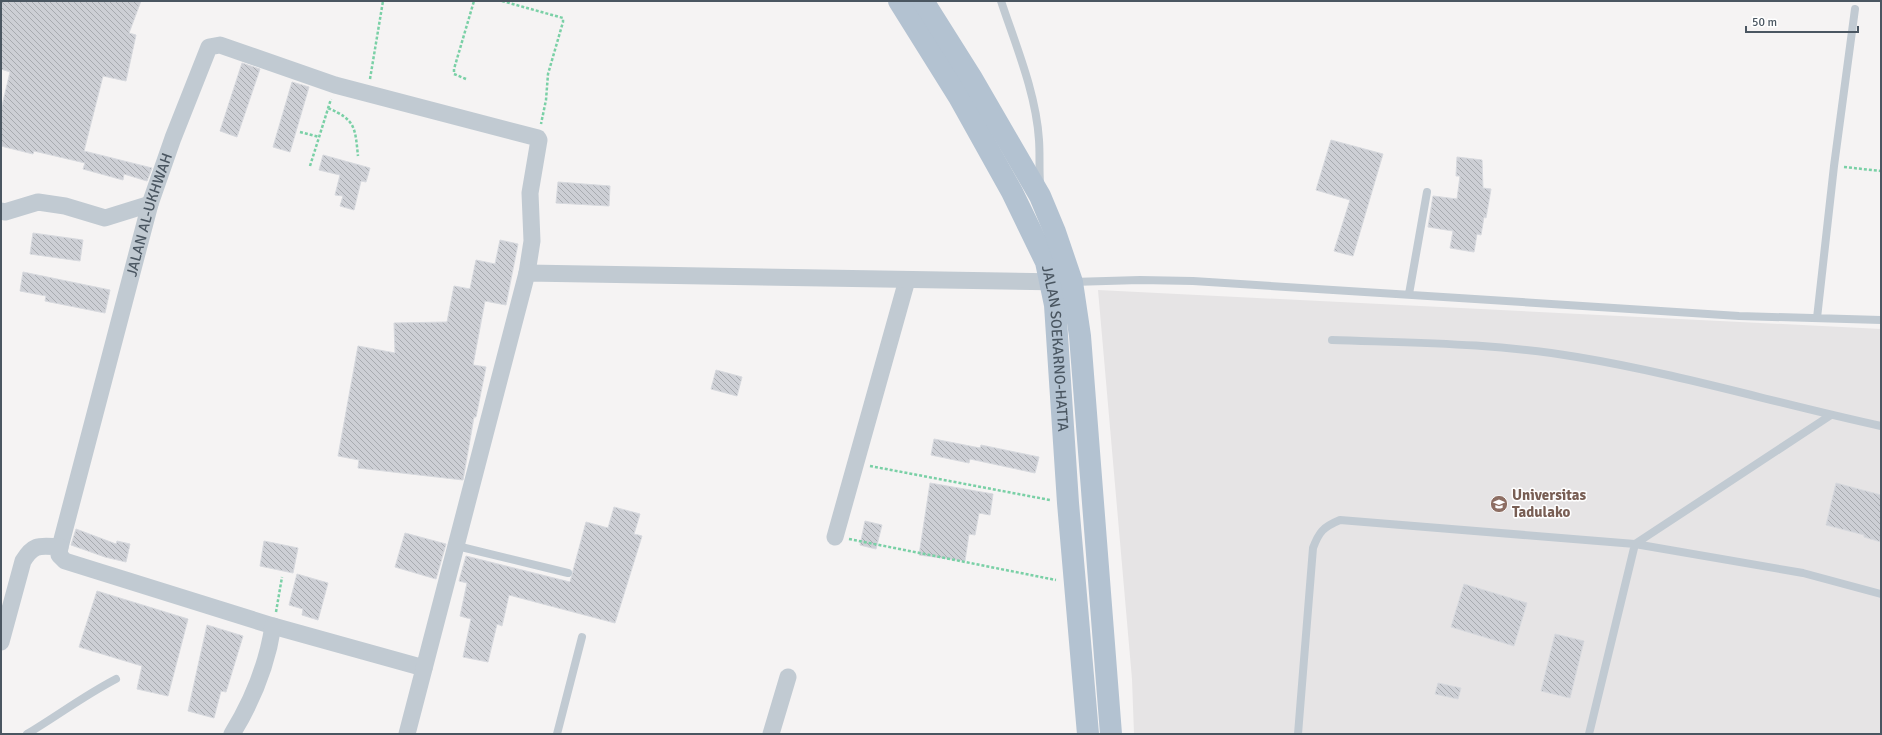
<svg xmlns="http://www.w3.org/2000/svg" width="1882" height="735" viewBox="0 0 1882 735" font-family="Signika,sans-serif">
	<defs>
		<pattern id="building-back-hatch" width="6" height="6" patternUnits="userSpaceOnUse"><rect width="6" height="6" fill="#cdcfd5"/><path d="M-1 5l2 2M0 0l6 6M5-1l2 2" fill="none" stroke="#a8abb0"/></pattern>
	</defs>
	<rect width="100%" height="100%" fill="#f5f3f3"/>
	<path fill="#e6e4e5" d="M1098 290 1881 329V734H1134L1132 679Z"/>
	<path fill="url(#building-back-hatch)" stroke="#d7d9de" d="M1 1H141L129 33 136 35 126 81 103 76 84 151 152 168 147 181 124 174 123 180 83 169 85 163 34 151 33 154 1 146V110L10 72 1 69Z
		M242 63 260 69 237 137 220 131Z
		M292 82 309 87 290 152 273 147Z
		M1331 140 1383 154 1353 256 1334 251 1350 200 1316 190Z
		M323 155 370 168 366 182 361 181 354 210 340 206 343 196 335 195 340 175 319 170Z
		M1457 157 1482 160 1483 188 1491 189 1486 218 1484 217 1481 235 1477 234 1474 252 1450 248 1453 231 1428 227 1433 196 1457 199 1460 176H1456Z
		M558 182 610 186 609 206 556 203Z
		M33 233 83 240 80 261 30 254Z
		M500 240 518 244 506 305 485 301 473 365 486 367 476 417H474L463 480 358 468 359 460 338 456 358 346 395 353 394 323 447 322 454 286 470 289 476 260 495 264Z
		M23 272 110 290 105 313 45 301 46 296 20 291Z
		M716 370 742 377 737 396 711 389Z
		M934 439 980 448 981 445 1039 457 1035 473 970 459 969 463 931 455Z
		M930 483 993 494 990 515 979 513 975 535 969 534 965 561 919 555Z
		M1836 483 1881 495V542L1864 537V535L1826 525Z
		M614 507 640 514 634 534 642 536 615 623 509 595 502 626 497 624 488 662 463 657 471 619 460 616 467 583 459 581 466 556 570 582 586 522 608 528Z
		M865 521 882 525 876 549 860 545Z
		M76 529 116 544 117 541 130 544 126 562 105 557 71 545Z
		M405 533 446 544 436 579 395 567Z
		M264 541 298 548 293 573 260 566Z
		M297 574 328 583 318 620 302 615 303 609 289 605Z
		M1464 584 1527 603 1514 646 1451 627Z
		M97 591 188 619 168 696 137 689 142 666 79 647Z
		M207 625 243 636 226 692 221 691 214 718 188 711Z
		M1555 634 1584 641 1570 698 1541 691Z
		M1438 683 1461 688 1458 699 1435 694Z"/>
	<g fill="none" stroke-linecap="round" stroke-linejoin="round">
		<path stroke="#7ad0a6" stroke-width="2.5" stroke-dasharray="3 2" stroke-linecap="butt" d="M502 1 563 18V22L548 74 546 100 541 124
			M370 79 383 1
			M466 79 454 74V69L474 1
			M328 108C356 120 355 128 358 156
			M300 132 319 137
			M310 166 331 99
			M1844 167 1881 171
			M870 466 1050 500
			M849 539 1056 580
			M276 612 282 577"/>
		<path stroke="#c1cad2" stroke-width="8" d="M1001 1C1016 46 1036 93 1039 140 1040 154 1039 169 1040 183
			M1072 282 1140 280 1193 281 1739 316 1881 320
			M1409 294 1427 192
			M1817 318 1834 166 1855 9
			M1332 340C1415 343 1495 343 1577 357 1680 374 1779 404 1881 426
			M457 546 568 573
			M27 734C57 716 85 695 116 679
			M557 734 582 637
			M1298 734 1313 548C1319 532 1323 527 1340 520L1635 544 1803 573 1881 594
			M1589 734 1635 544 1831 415"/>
		<g stroke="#c1cad2" stroke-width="17">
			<path d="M1 211 5 212 38 202 65 206 105 218 150 204"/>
			<path d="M835 537 907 280"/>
			<path id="s1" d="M60 547 150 204 173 138 209 47 220 45 335 85 538 138 539 140 530 193 532 241 527 273"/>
			<path d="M1 642 23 561C34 543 40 546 60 547L59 555 65 561 273 626 424 668"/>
			<path d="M232 734C253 700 267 665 273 626"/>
			<path d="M407 734 527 273 1062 282"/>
			<path d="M771 734 788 677"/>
		</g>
		<g stroke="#b3c2d1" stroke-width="22">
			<path id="s2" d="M899 1 959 97 1012 192 1046 262 1055 305 1068 503 1088 734"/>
			<path d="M923 1 971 77 1040 196 1055 232 1072 282 1080 336 1111 734"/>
		</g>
	</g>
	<defs>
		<symbol id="university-disc" viewBox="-11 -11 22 22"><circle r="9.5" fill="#8d6e63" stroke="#fff"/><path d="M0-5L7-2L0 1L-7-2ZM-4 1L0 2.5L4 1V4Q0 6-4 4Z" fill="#fff"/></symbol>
	</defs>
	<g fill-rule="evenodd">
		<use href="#university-disc" x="1489" y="494" width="20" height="20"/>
	</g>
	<g text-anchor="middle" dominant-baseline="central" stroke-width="3" stroke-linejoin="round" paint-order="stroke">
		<g font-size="15" fill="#4a5661" stroke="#fff">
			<text stroke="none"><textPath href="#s1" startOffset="344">JALAN AL-UKHWAH</textPath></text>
			<text stroke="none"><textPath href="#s2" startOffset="387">JALAN SOEKARNO-HATTA</textPath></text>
		</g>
		<g font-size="15" font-weight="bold" fill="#785e54" stroke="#fff" text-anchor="start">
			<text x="1512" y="495">Universitas<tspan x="1512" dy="17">Tadulako</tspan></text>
		</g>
	</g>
	<rect width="1882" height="735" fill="none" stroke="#4a5661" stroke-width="4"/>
	<path d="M1746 26v6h112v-6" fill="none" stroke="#4a5661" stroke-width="2"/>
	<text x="1752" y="26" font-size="12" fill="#4a5661" stroke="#ffffff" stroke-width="3" paint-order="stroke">50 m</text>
</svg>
